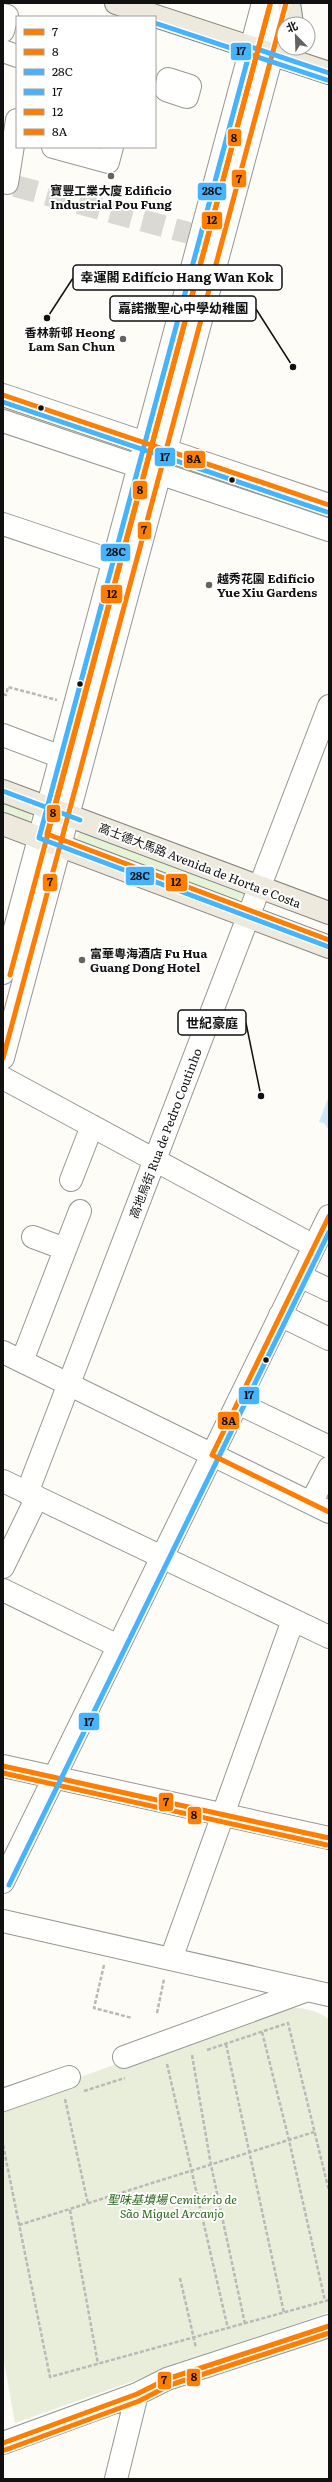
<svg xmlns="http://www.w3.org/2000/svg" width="332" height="2482" viewBox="0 0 332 2482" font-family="Literata,'Noto Sans SC',serif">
	<rect width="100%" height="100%" fill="#fdfcf7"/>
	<path fill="#e7f3d7" d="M3 403 128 445 130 450 128 452 3 413Z
		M190 469 329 513V523L187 473Z
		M3 801 27 810 31 816V820L26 823 3 816Z
		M82 832 247 892 245 899 236 900 84 844 77 838 78 834Z"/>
	<path fill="#e9eedb" d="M274 2007C294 2007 312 2007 329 2019V2312L15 2423 3 2356V2105Z"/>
	<path fill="#cde8f7" d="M329 1096V1128L328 1129 324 1123 319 1122Z"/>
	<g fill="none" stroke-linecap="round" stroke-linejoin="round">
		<path stroke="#dad9d4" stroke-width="22" stroke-dasharray="22 11" stroke-linecap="butt" d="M15 186 189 233"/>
		<defs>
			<path id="minor" d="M3 15 7 16 3 31
				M3 51 17 56
				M168 79 190 86 187 97 166 90Z
				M53 147 108 162 112 147
				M7 183 17 120
				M3 395 329 505
				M3 421 329 530
				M3 524 113 561
				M3 735 61 757
				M3 973 263 3
				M3 1058 286 3
				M3 1078 314 1246
				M71 1180 92 1126
				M33 1237 65 1249
				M300 1276 329 1290
				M280 1315 329 1339
				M3 1352 329 1512
				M22 1361 80 1211
				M238 1403 329 1447
				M3 1481 329 1637
				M27 1493 329 706
				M311 1503 329 1468
				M3 1567 37 1497
				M3 1590 118 1646
				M3 1766 329 1838
				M3 1882 329 1216
				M3 1921 329 1995
				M171 1959 293 1620
				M124 2057 308 1990
				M3 2100 69 2077
				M3 2443 137 2394 167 2379 329 2326
				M116 2479 137 2394"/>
			<path id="major" d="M116 3 329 73
				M289 3 292 24
				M3 791 329 913
				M3 824 329 947"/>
		</defs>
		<use href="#minor" stroke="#979795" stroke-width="24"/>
		<use href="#major" stroke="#858482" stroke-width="24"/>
		<path stroke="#b9b9b8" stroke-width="2.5" stroke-dasharray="4 2" stroke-linecap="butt" d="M3 694 6 695 8 687 57 700
			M104 1965 94 2008 132 2018
			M157 2013 164 1979
			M262 2032 289 2140 325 2301
			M226 2044 284 2313
			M207 2050 288 2023 329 2191
			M192 2055 211 2165 245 2324
			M167 2064 228 2329
			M84 2091 125 2078
			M65 2099 88 2204
			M3 2145 50 2377 329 2300
			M70 2210 98 2364
			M19 2225 314 2132
			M180 2278 196 2348"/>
		<use href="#minor" stroke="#fffffe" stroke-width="22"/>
		<use href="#major" stroke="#ede9dc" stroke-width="22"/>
		<defs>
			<path id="bus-1" d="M3 1058 286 3
				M3 1766 329 1838
				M3 2443 137 2394 167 2379 329 2326"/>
			<path id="bus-2" d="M10 975 270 5
				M3 1773 327 1845
				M5 2450 139 2401 170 2385 329 2333"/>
			<path id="bus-3" d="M329 73 251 47 39 838 329 947
				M3 791 80 820"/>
			<path id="bus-4" d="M155 23 327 80
				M3 402 327 512
				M9 1885 329 1232"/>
			<path id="bus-5" d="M270 5 47 834 329 940"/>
			<path id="bus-6" d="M3 395 329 505
				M329 1216 212 1455 329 1512"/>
		</defs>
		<use href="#bus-1" stroke="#fff" stroke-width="8"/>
		<use href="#bus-2" stroke="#fff" stroke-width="8"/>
		<use href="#bus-3" stroke="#fff" stroke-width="8"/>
		<use href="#bus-4" stroke="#fff" stroke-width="8"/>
		<use href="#bus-5" stroke="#fff" stroke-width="8"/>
		<use href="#bus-6" stroke="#fff" stroke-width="8"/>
		<use href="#bus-1" stroke="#ff7d00" stroke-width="5"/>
		<use href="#bus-2" stroke="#ff7d00" stroke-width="5"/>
		<use href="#bus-3" stroke="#46b3ff" stroke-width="5"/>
		<use href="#bus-4" stroke="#46b3ff" stroke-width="5"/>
		<use href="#bus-5" stroke="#ff7d00" stroke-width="5"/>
		<use href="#bus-6" stroke="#ff7d00" stroke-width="5"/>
	</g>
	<g fill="#646362" stroke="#fff" stroke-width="1.5">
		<circle cx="111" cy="176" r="4"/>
		<circle cx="123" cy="339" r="4"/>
		<circle cx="209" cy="585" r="4"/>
		<circle cx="82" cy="960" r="4"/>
	</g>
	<g fill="#111" stroke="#fff" stroke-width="1.5">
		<circle cx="41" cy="408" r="3.5"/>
		<circle cx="232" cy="480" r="3.5"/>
		<circle cx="80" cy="684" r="3.5"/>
		<circle cx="266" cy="1360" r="3.5"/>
	</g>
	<g text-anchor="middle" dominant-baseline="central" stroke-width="4" stroke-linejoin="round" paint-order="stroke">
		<g font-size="12" font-weight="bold" fill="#111" stroke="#fff" text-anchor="start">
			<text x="111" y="190" text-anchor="middle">寶豐工業大廈 Edificio<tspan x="111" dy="14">Industrial Pou Fung</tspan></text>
			<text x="115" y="332" text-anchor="end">香林新邨 Heong<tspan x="115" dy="14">Lam San Chun</tspan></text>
			<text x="217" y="578">越秀花園 Edifício<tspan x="217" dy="14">Yue Xiu Gardens</tspan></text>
			<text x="90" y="953">富華粵海酒店 Fu Hua<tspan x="90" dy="14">Guang Dong Hotel</tspan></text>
		</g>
		<g font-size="12" fill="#111" stroke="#fff">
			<text transform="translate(200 865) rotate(21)">高士德大馬路 Avenida de Horta e Costa</text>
			<text transform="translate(165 1133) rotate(-69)">高地烏街 Rua de Pedro Coutinho</text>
		</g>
		<g font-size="12" font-style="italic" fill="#2f6b1f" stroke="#fff">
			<text x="172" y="2199">聖味基墳場 Cemitério de<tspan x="172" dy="14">São Miguel Arcanjo</tspan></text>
		</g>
	</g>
	<path fill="none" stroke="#111" stroke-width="1.5" d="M47 318L73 278M293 367L256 309M261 1096L246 1023"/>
	<g fill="#111" stroke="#fff" stroke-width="1.5">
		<circle cx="47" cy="318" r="4"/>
		<circle cx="293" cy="367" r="4"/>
		<circle cx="261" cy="1096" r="4"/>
	</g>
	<g fill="#fff" stroke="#111" stroke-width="1.5">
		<rect x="73" y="265" width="209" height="25" rx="4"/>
		<rect x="110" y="296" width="146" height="25" rx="4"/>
		<rect x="178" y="1010" width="68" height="25" rx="4"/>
	</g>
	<g font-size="13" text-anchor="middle" font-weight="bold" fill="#111">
		<text x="177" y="282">幸運閣 Edifício Hang Wan Kok</text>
		<text x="183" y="313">嘉諾撒聖心中學幼稚園</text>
		<text x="212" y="1028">世紀豪庭</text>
	</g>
	<g stroke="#fff" stroke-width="1.5">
		<rect x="230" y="42" width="22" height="19" rx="4" fill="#46b3ff"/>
		<rect x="227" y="128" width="15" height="19" rx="4" fill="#ff7d00"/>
		<rect x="231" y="169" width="16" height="19" rx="4" fill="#ff7d00"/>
		<rect x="197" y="182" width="30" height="19" rx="4" fill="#46b3ff"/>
		<rect x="201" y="211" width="22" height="19" rx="4" fill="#ff7d00"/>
		<rect x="154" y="447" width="22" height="20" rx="4" fill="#46b3ff"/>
		<rect x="183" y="450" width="23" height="19" rx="4" fill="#ff7d00"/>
		<rect x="132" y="480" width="16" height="20" rx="4" fill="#ff7d00"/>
		<rect x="137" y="521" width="15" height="19" rx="4" fill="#ff7d00"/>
		<rect x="100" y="543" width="31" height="19" rx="4" fill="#46b3ff"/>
		<rect x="100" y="584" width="23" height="20" rx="4" fill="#ff7d00"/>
		<rect x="46" y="804" width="15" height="19" rx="4" fill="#ff7d00"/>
		<rect x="125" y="866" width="30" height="20" rx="4" fill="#46b3ff"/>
		<rect x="42" y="873" width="16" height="19" rx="4" fill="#ff7d00"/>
		<rect x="165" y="873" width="23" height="19" rx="4" fill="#ff7d00"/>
		<rect x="238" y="1386" width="22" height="19" rx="4" fill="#46b3ff"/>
		<rect x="217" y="1411" width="23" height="19" rx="4" fill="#ff7d00"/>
		<rect x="78" y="1712" width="22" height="19" rx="4" fill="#46b3ff"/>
		<rect x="158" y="1792" width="16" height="20" rx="4" fill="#ff7d00"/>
		<rect x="187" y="1806" width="15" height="19" rx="4" fill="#ff7d00"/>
		<rect x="186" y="2368" width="15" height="19" rx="4" fill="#ff7d00"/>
		<rect x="157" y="2371" width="15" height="19" rx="4" fill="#ff7d00"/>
	</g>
	<g font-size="11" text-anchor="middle" font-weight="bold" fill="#111">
		<text x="241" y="55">17</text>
		<text x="234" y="142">8</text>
		<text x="239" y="183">7</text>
		<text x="212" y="195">28C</text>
		<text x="212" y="224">12</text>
		<text x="165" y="461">17</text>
		<text x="194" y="463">8A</text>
		<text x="140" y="494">8</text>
		<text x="144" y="534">7</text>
		<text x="116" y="556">28C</text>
		<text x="112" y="598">12</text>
		<text x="53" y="817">8</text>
		<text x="140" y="880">28C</text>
		<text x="50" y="886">7</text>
		<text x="176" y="886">12</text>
		<text x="249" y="1399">17</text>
		<text x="229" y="1425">8A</text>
		<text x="89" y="1726">17</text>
		<text x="166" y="1806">7</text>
		<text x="194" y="1819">8</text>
		<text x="194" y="2381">8</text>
		<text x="164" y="2384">7</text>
	</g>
	<rect width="332" height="2482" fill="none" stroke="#111111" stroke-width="8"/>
	<rect x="16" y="16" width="140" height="132" fill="#ffffff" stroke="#a0a0a0"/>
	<rect x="24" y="29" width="20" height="6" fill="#ff7d00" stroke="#a0a0a0"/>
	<text x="52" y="36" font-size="12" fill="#111111">7</text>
	<rect x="24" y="49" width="20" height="6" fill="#ff7d00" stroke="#a0a0a0"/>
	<text x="52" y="56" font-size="12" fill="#111111">8</text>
	<rect x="24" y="69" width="20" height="6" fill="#46b3ff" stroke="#a0a0a0"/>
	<text x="52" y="76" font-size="12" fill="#111111">28C</text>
	<rect x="24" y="89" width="20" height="6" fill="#46b3ff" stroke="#a0a0a0"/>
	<text x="52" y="96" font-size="12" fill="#111111">17</text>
	<rect x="24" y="109" width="20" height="6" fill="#ff7d00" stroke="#a0a0a0"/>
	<text x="52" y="116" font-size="12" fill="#111111">12</text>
	<rect x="24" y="129" width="20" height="6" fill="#ff7d00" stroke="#a0a0a0"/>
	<text x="52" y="136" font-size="12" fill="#111111">8A</text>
	<g transform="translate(296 36) rotate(337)"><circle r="19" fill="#ffffff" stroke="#a0a0a0"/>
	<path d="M0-3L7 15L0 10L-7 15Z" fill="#646362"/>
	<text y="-6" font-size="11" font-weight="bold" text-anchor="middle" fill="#111111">北</text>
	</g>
</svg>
